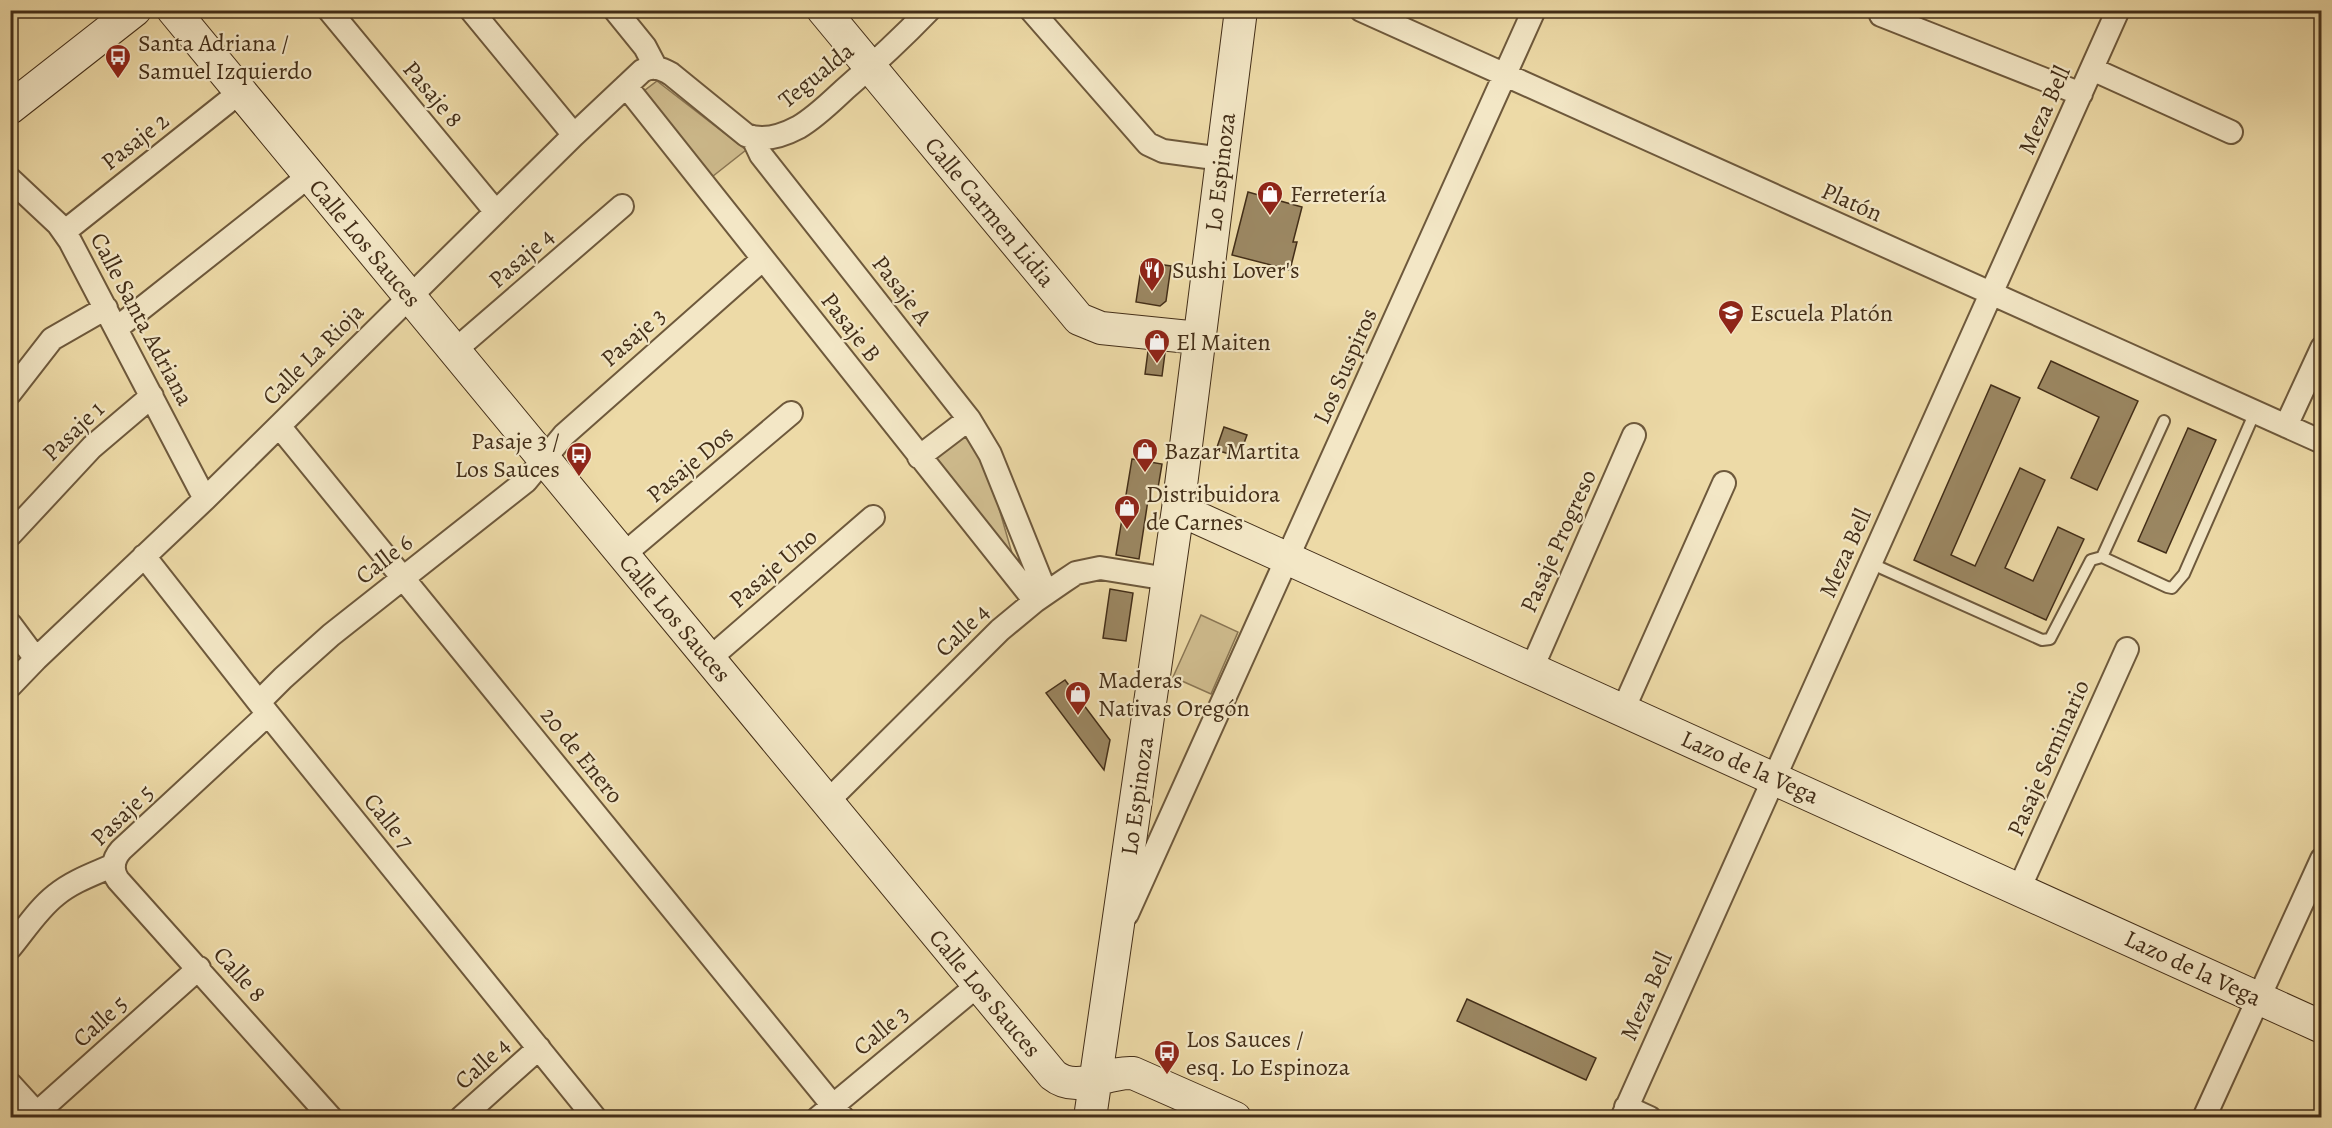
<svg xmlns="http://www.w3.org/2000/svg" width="2332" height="1128" viewBox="0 0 2332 1128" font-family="Alegreya,serif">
	<rect width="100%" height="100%" fill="#eddaa7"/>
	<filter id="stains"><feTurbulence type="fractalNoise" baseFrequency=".00333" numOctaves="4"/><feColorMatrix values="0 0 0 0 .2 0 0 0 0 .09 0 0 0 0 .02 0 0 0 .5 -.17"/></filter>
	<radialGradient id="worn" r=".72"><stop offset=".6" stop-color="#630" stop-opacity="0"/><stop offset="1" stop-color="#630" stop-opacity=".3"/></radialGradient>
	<path fill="#d0bd8f" stroke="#8a7654" stroke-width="1.5" d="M657 81 746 150 708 180 640 94Z
		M966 430 983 453 1018 574 928 459Z
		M1201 615 1238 632 1211 694 1173 677Z"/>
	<path fill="#9b8762" stroke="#432e18" stroke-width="1.5" d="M1248 192 1302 207 1293 242H1297L1290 270 1232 255Z
		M1142 262 1171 266 1166 301 1160 306 1136 302Z
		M1148 351 1165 353 1162 376 1145 374Z
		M2051 361 2138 401 2097 490 2071 478 2099 417 2038 388Z
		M1991 385 2020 398 1951 555 1975 566 2020 468 2045 480 2005 568 2033 581 2058 527 2084 539 2046 620 1914 560Z
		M1224 427 1247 435 1239 457 1216 450Z
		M2188 428 2216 440 2166 553 2138 541Z
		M1132 459 1162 464 1158 488 1150 487 1139 559 1116 555Z
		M1110 589 1133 593 1126 641 1103 638Z
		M1065 680 1110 740 1104 770 1046 693Z
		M1467 999 1596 1058 1586 1080 1457 1021Z"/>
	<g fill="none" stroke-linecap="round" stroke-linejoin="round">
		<defs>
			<path id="lane" d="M2102 557 2164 421
				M1870 563 2042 640 2050 639 2091 560 2102 557 2167 587 2172 588 2184 574 2255 412"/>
			<path id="street" d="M329 10 496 212
				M471 10 574 135
				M615 10 645 47 656 68
				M1031 10 1148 144 1163 151 1222 159
				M1361 10 2322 442
				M1881 15 2081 94
				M2092 69 2231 132
				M626 86 1035 601
				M753 138 761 155 969 419 990 454 1046 593
				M10 179 58 224 70 241 205 499
				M64 232 240 92
				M117 328 309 176
				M454 351 622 206
				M10 393 52 339 106 308
				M279 426 843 1118
				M2286 426 2322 348
				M919 457 969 419
				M10 535 92 447 152 396
				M623 555 791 413
				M144 556 268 714 595 1118
				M10 624 36 659
				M709 659 873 517
				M1532 668 1634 435
				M10 686 36 659 205 499 574 135 642 71C652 65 661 68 671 74L746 135C763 142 784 135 799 127 816 117 831 102 845 89 874 64 902 38 929 10
				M259 702 283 678 331 635 526 481 564 435 763 259
				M1623 710 1724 483
				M268 714 121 850C113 859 111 870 118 880L331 1118
				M827 802 1000 630 1035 601 1064 581 1076 573 1100 568 1168 579
				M2019 889 2127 649
				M1127 914 1534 10
				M10 948C25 930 38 909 56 895 73 881 94 874 114 865
				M10 1084 41 1118
				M1626 1107 1650 1118
				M37 1113 199 968
				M461 1118 539 1048
				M818 1118 978 985
				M1622 1118 2118 10
				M2204 1118 2322 859"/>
			<path id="secondary" d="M173 10 1053 1075C1078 1095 1105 1071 1133 1073L1235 1118
				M823 10 1079 319 1101 328 1199 338
				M10 108 135 10
				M1178 509 2322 1027
				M1090 1118 1178 509 1241 10"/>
		</defs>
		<use href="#lane" stroke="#6e593c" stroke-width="14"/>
		<use href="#street" stroke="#6e593c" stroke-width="26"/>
		<use href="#secondary" stroke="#432e18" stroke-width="34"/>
		<use href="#lane" stroke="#f3e7c6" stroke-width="10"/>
		<use href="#street" stroke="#f3e7c6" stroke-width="22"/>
		<use href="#secondary" stroke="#f3e7c6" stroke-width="32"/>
	</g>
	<defs>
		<symbol id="bus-pin" viewBox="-11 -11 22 30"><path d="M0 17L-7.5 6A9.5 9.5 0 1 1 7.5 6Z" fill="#8f2418" stroke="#f3e7c6"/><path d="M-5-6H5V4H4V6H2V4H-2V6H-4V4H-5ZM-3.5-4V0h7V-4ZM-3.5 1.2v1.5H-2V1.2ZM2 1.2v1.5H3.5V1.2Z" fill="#fff"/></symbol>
		<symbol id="shop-pin" viewBox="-11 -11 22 30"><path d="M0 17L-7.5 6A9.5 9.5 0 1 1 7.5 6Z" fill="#8f2418" stroke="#f3e7c6"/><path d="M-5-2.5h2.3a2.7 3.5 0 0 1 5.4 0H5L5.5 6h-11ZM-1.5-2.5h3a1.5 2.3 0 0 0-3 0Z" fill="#fff"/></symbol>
		<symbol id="restaurant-pin" viewBox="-11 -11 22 30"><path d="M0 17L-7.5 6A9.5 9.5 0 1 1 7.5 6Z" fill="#8f2418" stroke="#f3e7c6"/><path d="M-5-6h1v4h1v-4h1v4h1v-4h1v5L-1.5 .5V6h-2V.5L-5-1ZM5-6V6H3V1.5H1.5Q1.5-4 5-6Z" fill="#fff"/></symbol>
		<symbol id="school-pin" viewBox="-11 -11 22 30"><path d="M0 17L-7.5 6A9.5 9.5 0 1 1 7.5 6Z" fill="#8f2418" stroke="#f3e7c6"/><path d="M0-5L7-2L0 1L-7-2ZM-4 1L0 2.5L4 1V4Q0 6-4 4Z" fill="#fff"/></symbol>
	</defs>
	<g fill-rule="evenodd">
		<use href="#bus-pin" x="103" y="42" width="30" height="40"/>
		<use href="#shop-pin" x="1255" y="179" width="30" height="40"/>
		<use href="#restaurant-pin" x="1137" y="255" width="30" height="40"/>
		<use href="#school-pin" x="1716" y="298" width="30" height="40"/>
		<use href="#shop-pin" x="1142" y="327" width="30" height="40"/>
		<use href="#shop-pin" x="1130" y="436" width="30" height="40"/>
		<use href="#bus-pin" x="564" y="440" width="30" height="40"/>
		<use href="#shop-pin" x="1112" y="493" width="30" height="40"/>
		<use href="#shop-pin" x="1063" y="679" width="30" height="40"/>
		<use href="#bus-pin" x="1152" y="1038" width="30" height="40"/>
	</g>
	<g text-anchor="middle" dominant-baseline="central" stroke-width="4.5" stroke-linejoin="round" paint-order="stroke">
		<g font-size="24" fill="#432e18" stroke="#f3e7c6" text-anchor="start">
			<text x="138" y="43">Santa Adriana /<tspan x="138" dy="28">Samuel Izquierdo</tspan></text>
			<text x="1290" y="194">Ferretería</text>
			<text x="1172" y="270">Sushi Lover's</text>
			<text x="1750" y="313">Escuela Platón</text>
			<text x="1176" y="342">El Maiten</text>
			<text x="560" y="441" text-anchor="end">Pasaje 3 /<tspan x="560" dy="28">Los Sauces</tspan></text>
			<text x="1164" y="451">Bazar Martita</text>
			<text x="1146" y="494">Distribuidora<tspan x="1146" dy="28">de Carnes</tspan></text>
			<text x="1098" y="680">Maderas<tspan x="1098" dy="28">Nativas Oregón</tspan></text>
			<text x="1186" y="1039">Los Sauces /<tspan x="1186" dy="28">esq. Lo Espinoza</tspan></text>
		</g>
		<g font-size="24" fill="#432e18" stroke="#f3e7c6">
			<text transform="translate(816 75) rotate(-39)">Tegualda</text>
			<text transform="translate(433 94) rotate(50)">Pasaje 8</text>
			<text transform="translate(2044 110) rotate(-66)">Meza Bell</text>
			<text transform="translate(135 141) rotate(-38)">Pasaje 2</text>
			<text transform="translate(1220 172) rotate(-83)">Lo Espinoza</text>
			<text transform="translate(1852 202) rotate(24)">Platón</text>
			<text transform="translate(990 212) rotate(50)">Calle Carmen Lidia</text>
			<text transform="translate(365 243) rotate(50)">Calle Los Sauces</text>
			<text transform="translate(521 258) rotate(-41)">Pasaje 4</text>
			<text transform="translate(902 290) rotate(52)">Pasaje A</text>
			<text transform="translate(142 319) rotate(62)">Calle Santa Adriana</text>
			<text transform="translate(851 327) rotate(52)">Pasaje B</text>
			<text transform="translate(633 337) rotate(-41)">Pasaje 3</text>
			<text transform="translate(313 354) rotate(-45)">Calle La Rioja</text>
			<text transform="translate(1345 366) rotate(-66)">Los Suspiros</text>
			<text transform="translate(73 431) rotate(-44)">Pasaje 1</text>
			<text transform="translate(690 464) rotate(-40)">Pasaje Dos</text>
			<text transform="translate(1558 541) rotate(-66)">Pasaje Progreso</text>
			<text transform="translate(1845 553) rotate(-66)">Meza Bell</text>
			<text transform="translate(384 559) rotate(-38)">Calle 6</text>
			<text transform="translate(773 568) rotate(-41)">Pasaje Uno</text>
			<text transform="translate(675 618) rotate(50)">Calle Los Sauces</text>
			<text transform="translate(962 630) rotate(-44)">Calle 4</text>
			<text transform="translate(582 755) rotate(51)">20 de Enero</text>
			<text transform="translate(2048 758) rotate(-66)">Pasaje Seminario</text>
			<text transform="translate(1750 767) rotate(24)">Lazo de la Vega</text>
			<text transform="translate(1137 796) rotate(-82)">Lo Espinoza</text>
			<text transform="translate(122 815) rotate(-44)">Pasaje 5</text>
			<text transform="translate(389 821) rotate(51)">Calle 7</text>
			<text transform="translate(2193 968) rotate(25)">Lazo de la Vega</text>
			<text transform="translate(240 974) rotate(48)">Calle 8</text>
			<text transform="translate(985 993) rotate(50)">Calle Los Sauces</text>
			<text transform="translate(1646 996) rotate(-66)">Meza Bell</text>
			<text transform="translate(100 1021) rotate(-42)">Calle 5</text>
			<text transform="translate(881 1030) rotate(-40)">Calle 3</text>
			<text transform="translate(482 1063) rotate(-42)">Calle 4</text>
		</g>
	</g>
	<rect width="2332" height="1128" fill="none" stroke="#eddaa7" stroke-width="36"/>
	<rect x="12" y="12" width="2308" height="1104" fill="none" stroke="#432e18" stroke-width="3"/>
	<rect x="18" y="18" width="2296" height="1092" fill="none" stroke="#432e18" stroke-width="1.5"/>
	<rect width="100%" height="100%" filter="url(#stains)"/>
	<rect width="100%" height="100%" fill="url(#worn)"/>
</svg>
